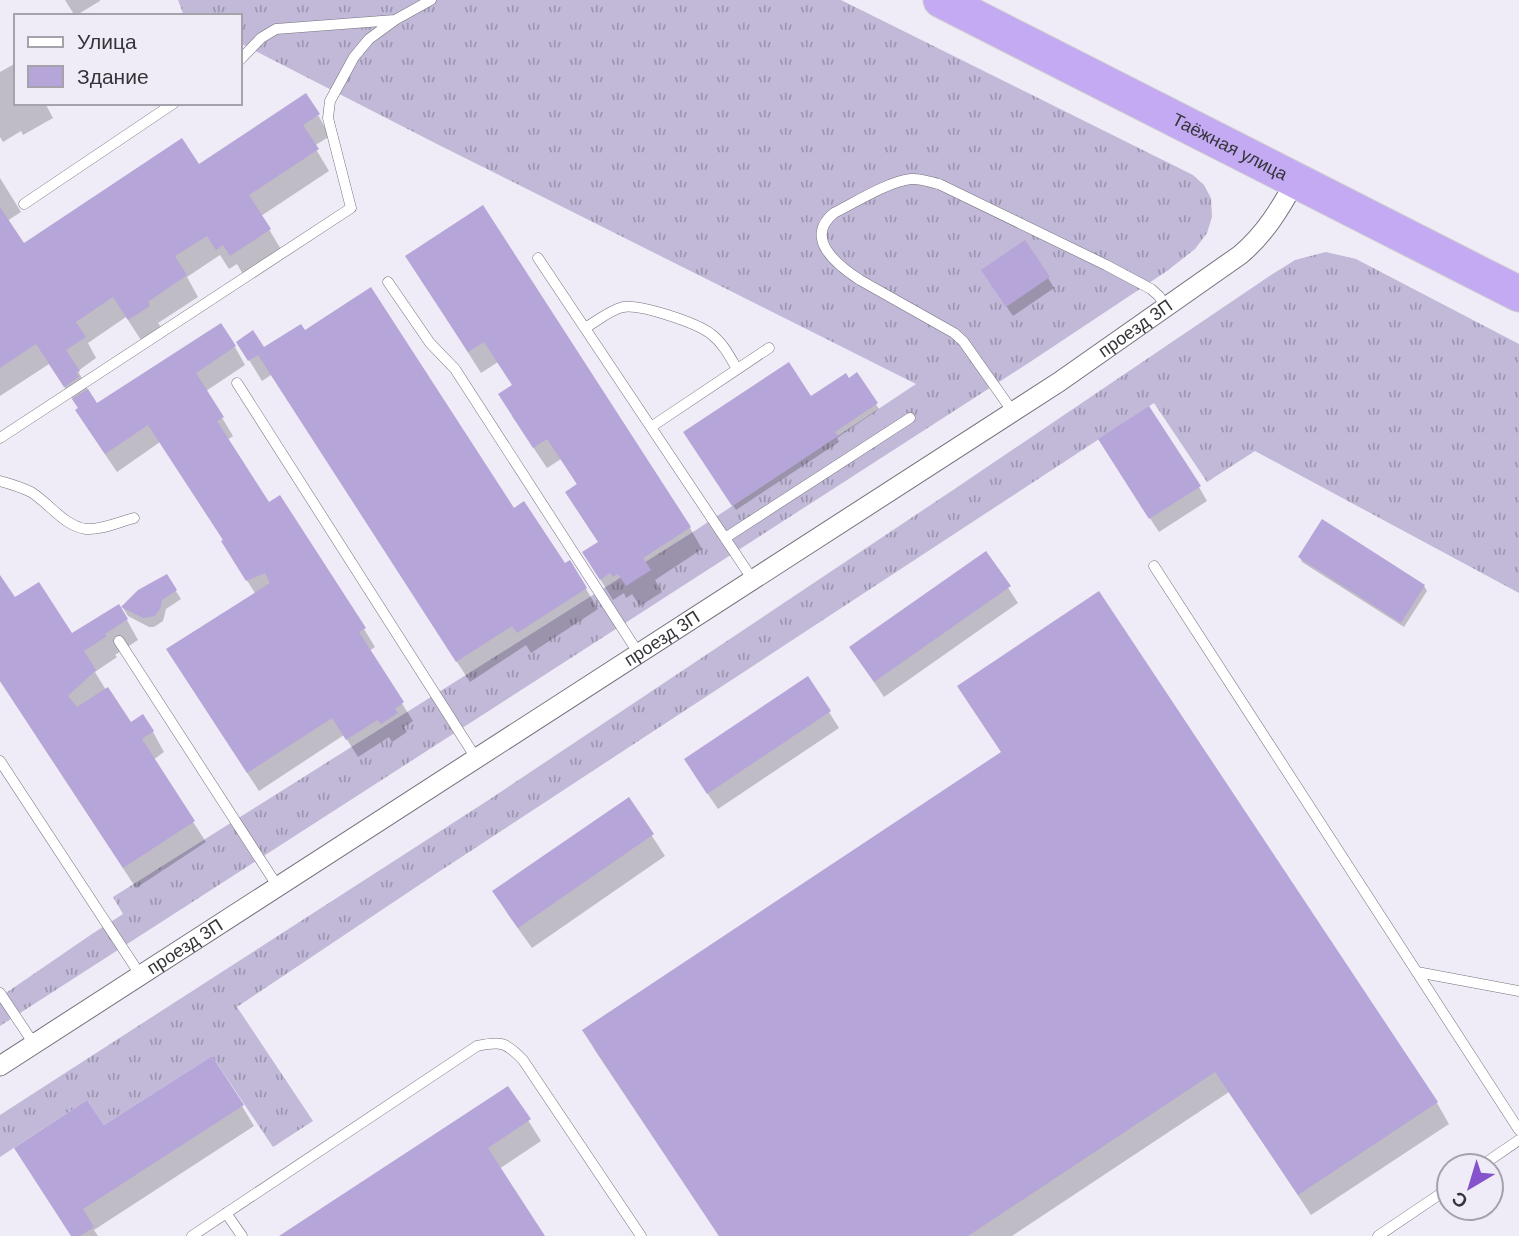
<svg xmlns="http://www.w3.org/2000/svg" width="1519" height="1236" viewBox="0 0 1519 1236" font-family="Arial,sans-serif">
	<defs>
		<pattern id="grass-tufts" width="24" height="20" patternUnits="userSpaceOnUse" patternTransform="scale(1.75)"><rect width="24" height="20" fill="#c2b8d8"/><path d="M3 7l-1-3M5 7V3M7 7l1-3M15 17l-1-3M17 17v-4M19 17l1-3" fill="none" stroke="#9e96b0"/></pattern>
	</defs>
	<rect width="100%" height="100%" fill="#efecf7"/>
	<path fill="url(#grass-tufts)" d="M178 0H841L1193 175 1204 185 1211 198 1212 217 1207 233 1195 249 1167 271 1027 364 0 1026V997L92 934 123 914 113 897 693 532 916 384 433 142 240 43V16H184Z
		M1326 252 1356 259 1519 344V593L1255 451 1207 482 1154 403 434 875 237 1007 313 1121 273 1147 212 1056 104 1125 87 1100 0 1157V1115L487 801 956 488 1271 275 1295 260Z"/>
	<path fill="#0003" d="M65 0H100V1L75 16Z
		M16 63V103H45L53 118 23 135 21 131 3 142 0 137V72Z
		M318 115 330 136 314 146 329 171 261 216 282 251 244 276 237 264 229 269 220 255 187 277 198 297 158 323 161 327 141 340 126 317 88 343 96 358 78 371 96 405 235 347 245 365 206 391 233 436 227 440 269 504 364 629 375 647 369 651 413 721 404 727 407 732 392 742 389 737 358 757 344 735 259 791 179 668 255 593 234 560 224 541 160 442 117 472 88 429 79 409 49 364 0 396V178L21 212 7 221 23 245Z
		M420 277 690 528 702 549 655 580 662 592 640 606 632 594 626 598 624 593 613 600 597 574 599 543 580 514 578 486 561 459 547 468 512 416 514 386 498 362 481 373Z
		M1048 278 1054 288 1013 316 989 281Z
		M238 342 264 349 513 510 586 589 598 609 531 653 526 645 470 682 271 375 262 381Z
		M857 375 879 409 837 438 839 442 736 510 686 432 811 398Z
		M1108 454 1199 487 1207 501 1159 532Z
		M986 554 1018 603 884 697 851 648Z
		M1300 557 1424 586 1427 591 1404 627 1302 562Z
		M166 576 181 599 166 609 163 621 154 627H149L128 616 123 608Z
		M0 578 14 600 72 635 127 620 138 640 115 655 117 657 95 672 106 690 130 725 143 717 153 732 164 752 153 760 206 842 136 888 0 681Z
		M808 679 839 728 718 809 695 775Z
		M959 686 1437 1103 1449 1124 1311 1215 1229 1092 1012 1236H719L596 1052 584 1031 1002 753Z
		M628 799 665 856 532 948 507 913 495 892Z
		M508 1088 541 1141 499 1169 543 1236H282Z
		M242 1106 254 1126 94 1230 98 1236H71L103 1128Z"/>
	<path fill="#b6a5d8" d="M306 93 320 114 303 125 319 149 249 195 271 229 230 256 223 245 216 250 207 236 175 256 187 275 148 302 150 306 128 320 113 297 76 322 86 337 66 350 80 371 76 373 79 377 64 387 36 344 0 368V207L24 243 182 138 199 164Z
		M483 205 691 527 643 558 651 570 626 586 618 574 613 577 610 573 600 580 582 552 598 542 565 492 577 484 547 439 533 448 498 394 512 385 484 342 468 352 405 256Z
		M1025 240 1050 277 1006 307 981 270Z
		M371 287 514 508 524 501 565 563 570 560 587 588 517 633 512 626 456 662 258 355 248 361 236 342 253 330 264 347 301 324 305 330Z
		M221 323 236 346 196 373 224 417 217 421 269 502 280 495 366 628 359 632 404 702 395 709 398 713 381 724 377 720 346 740 332 718 247 773 166 649 270 583 265 573 246 581 221 541 223 540 148 425 105 454 75 410 78 408 72 399 88 389 97 403Z
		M789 362 811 396 846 373 849 378 857 372 878 403 835 432 838 436 732 506 683 432Z
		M1149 406 1201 486 1149 519 1098 439Z
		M1322 519 1425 585 1401 623 1298 557Z
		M986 551 1011 586 874 682 849 647Z
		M167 574 177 590 162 600 161 607 155 616 143 618 121 607 138 590Z
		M0 575 15 597 39 582 72 633 119 604 128 619 105 634 107 636 84 651 96 670 68 696 77 707 108 687 131 722 143 714 154 731 142 739 195 821 123 868 0 681Z
		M1099 591 1438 1102 1298 1195 1215 1072 968 1236H719L582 1030 1001 752 957 686Z
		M808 676 831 711 707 794 684 759Z
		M629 797 654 834 518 928 492 891Z
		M212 1056 244 1105 83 1209 94 1227 80 1236H71L14 1148 87 1100 104 1125Z
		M508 1086 531 1119 488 1148 545 1236H279Z"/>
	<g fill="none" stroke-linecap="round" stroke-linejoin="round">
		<defs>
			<path id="lane" d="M240 60 261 38 276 29 395 20
				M24 204 174 103
				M538 258 753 580
				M388 282 430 343 455 369 639 654
				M585 328C597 321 610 310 623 307 641 304 697 323 711 334 723 343 730 357 737 369
				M237 383 476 758
				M1013 412 963 341 954 333 860 280C837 265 803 238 834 213 854 203 889 181 911 179 920 178 930 182 939 184L1106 265 1151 289 1159 296 1166 307
				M651 427 769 348
				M0 438 351 208 328 118 330 101 354 57 369 39 395 20 431 0
				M0 481C11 484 21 487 31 492 49 503 64 526 86 529 102 530 119 522 134 518
				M725 538 910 418
				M1154 566 1519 1130
				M119 641 278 887
				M0 761 141 976
				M1417 972 1519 991
				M0 993 34 1044
				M1481 1166 1519 1140
				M226 1213 242 1236
				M192 1236 477 1046C501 1041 506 1042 523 1060L641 1236
				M1378 1236 1449 1188"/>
			<g id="street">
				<path id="s1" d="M0 1066 1059 382 1240 255C1265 234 1280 209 1296 180"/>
			</g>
			<g id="highway">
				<path id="s2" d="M941 0 1519 294"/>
			</g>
		</defs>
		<use href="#lane" stroke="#74717b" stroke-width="11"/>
		<use href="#street" stroke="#74717b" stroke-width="21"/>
		<use href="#highway" stroke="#cfcecf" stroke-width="37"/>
		<use href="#lane" stroke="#fff" stroke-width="10"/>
		<use href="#street" stroke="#fff" stroke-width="19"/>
		<use href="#highway" stroke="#c3aaf3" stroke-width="35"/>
	</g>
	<g text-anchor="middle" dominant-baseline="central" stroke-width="7" stroke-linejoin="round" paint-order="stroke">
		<g font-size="18" fill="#353438" stroke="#efecf7">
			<text stroke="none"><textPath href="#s2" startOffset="324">Таёжная улица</textPath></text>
			<text stroke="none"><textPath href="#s1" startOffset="1354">проезд 3П</textPath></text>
			<text stroke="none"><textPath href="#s1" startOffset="788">проезд 3П</textPath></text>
			<text stroke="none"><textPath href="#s1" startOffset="220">проезд 3П</textPath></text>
		</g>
	</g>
	<rect x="14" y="14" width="228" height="91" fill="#efecf7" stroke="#a5a2ab" stroke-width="2"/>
	<rect x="28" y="37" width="35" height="10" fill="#ffffff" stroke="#a5a2ab" stroke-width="2"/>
	<text x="77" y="49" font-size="21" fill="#353438">Улица</text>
	<rect x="28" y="66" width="35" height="21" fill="#b6a5d8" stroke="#a5a2ab" stroke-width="2"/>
	<text x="77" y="84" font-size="21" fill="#353438">Здание</text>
	<g transform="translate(1470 1187) rotate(218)"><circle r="33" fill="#efecf7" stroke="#a5a2ab" stroke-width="2"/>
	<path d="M0-5L12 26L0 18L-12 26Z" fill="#8553cc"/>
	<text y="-10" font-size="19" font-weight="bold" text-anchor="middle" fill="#353438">С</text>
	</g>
</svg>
